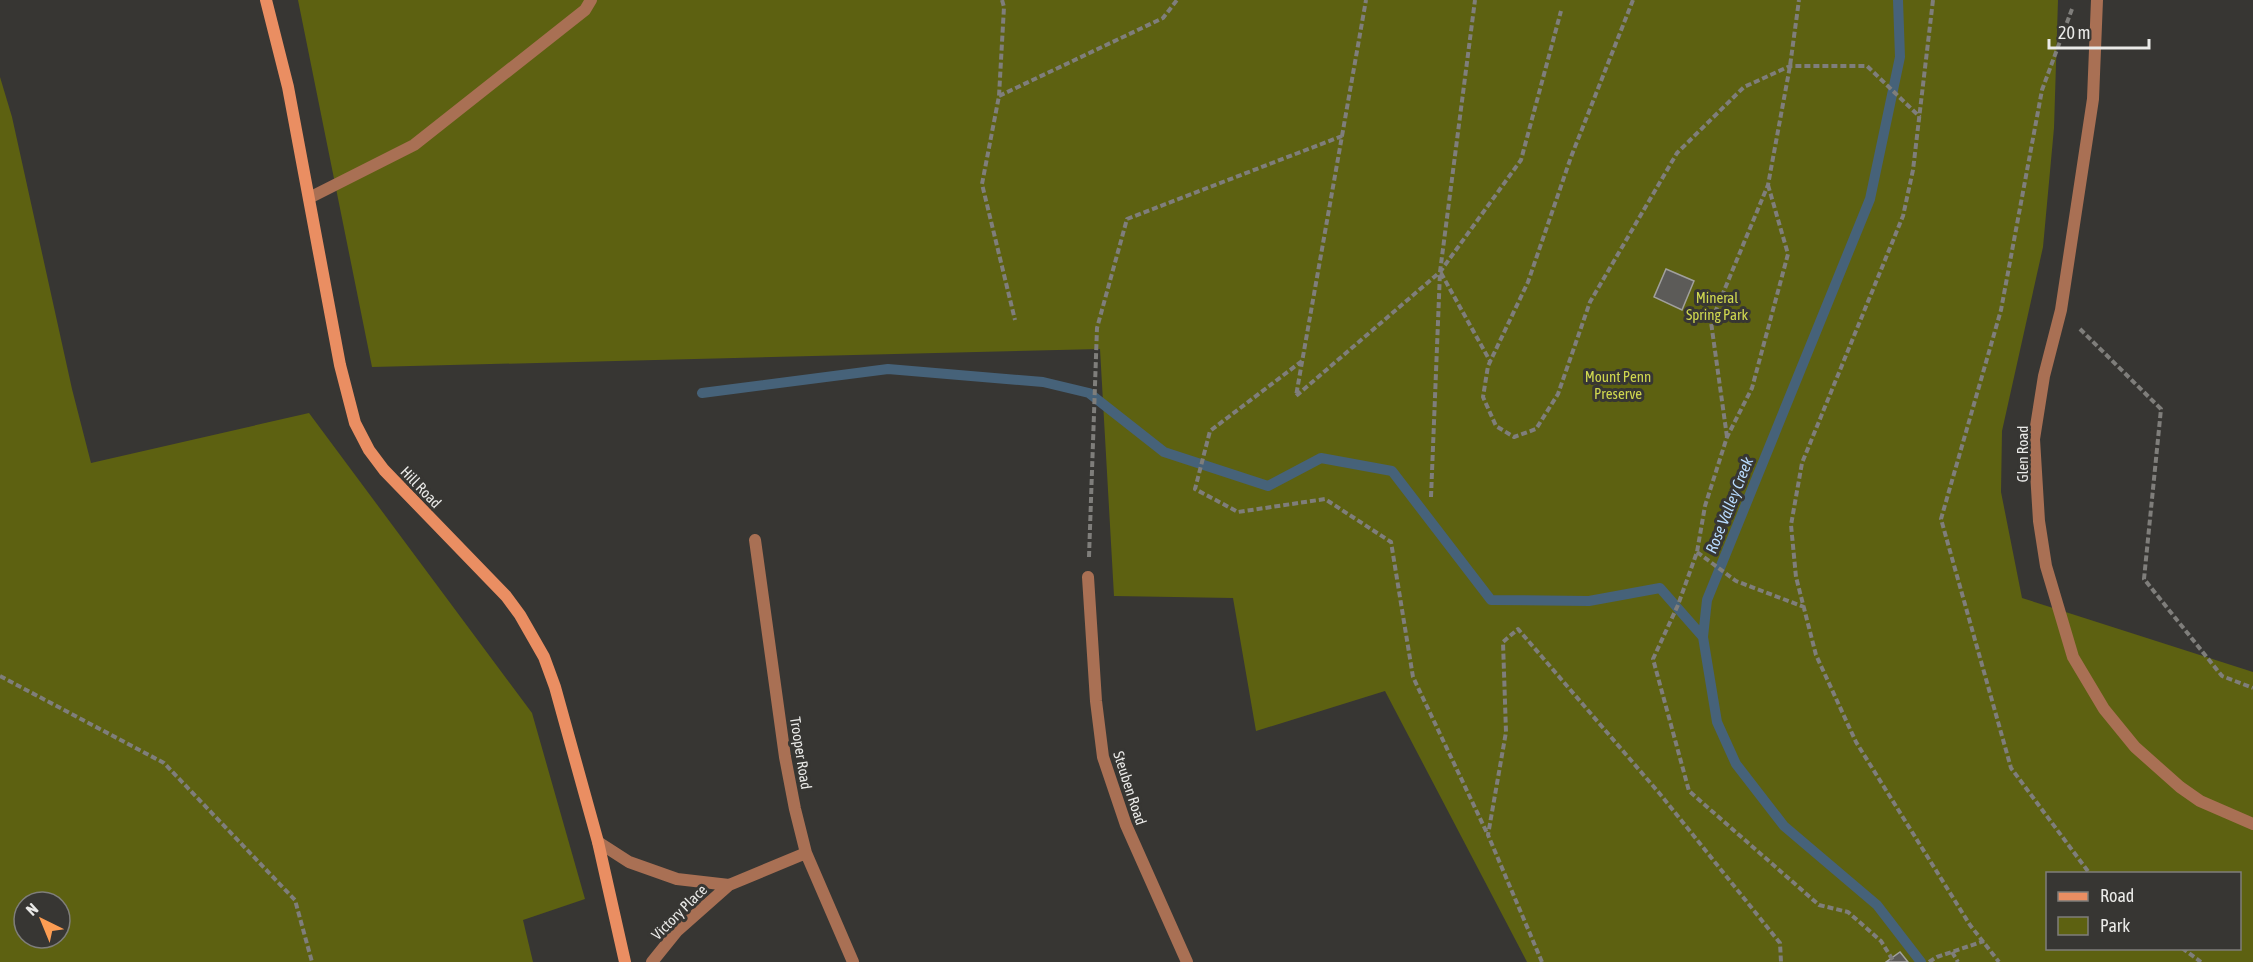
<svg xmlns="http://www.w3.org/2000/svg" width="2253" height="962" viewBox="0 0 2253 962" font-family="'Asap Condensed',sans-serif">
	<rect width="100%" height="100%" fill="#373633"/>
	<path fill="#5d6111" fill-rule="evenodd" d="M298 0H2058L2054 128 2043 247 2002 431 2001 492 2022 598 2253 672V962H1527L1385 691 1256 731 1233 598 1114 596 1100 349 372 367ZM2048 874H2240V948H2048Z
		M0 77 12 117 72 389 91 463 309 413 532 713 585 899 523 920 533 962H0ZM24 902H60V938H24Z"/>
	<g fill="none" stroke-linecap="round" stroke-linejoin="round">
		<path stroke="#466279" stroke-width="10" d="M1898 0 1900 57 1870 199 1707 600 1703 637 1717 722 1736 764 1784 826 1877 905 1921 962
			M702 393 888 369 1043 382 1089 393 1164 452 1268 486 1321 458 1392 471 1491 600 1589 601 1660 588 1703 637"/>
	</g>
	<path fill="#5c5b58" stroke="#a1a09d" stroke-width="1.5" d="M1666 269 1694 281 1682 310 1654 297Z
		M1900 952 1908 962H1886Z"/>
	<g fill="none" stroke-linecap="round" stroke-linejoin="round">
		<path stroke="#7f7e7b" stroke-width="4" stroke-dasharray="6 3" stroke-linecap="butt" d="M1002 0 1004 7 999 96 982 184 1015 320
			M1633 0 1571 157 1528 282 1488 366 1483 397 1496 426 1514 437 1536 429 1558 394 1590 302 1677 153 1744 87 1790 66H1867L1920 117
			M1933 0 1913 170 1903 216 1802 463 1791 525 1796 577 1816 655 1856 742 1970 925 1999 962
			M2072 9 2042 90 2001 310 1941 519 2011 768 2090 874
			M999 96 1163 18 1177 0
			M1342 136 1366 0
			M1768 185 1788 254 1752 388 1727 437 1705 506 1697 552 1678 605 1653 659 1689 791 1819 905 1848 912 1881 941 1894 962
			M1441 273 1490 361
			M2080 329 2161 409 2144 579 2222 676 2253 688
			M1302 361 1210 431 1195 489 1238 512 1325 499 1391 542 1413 677 1487 833
			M1727 437 1711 322 1768 185 1790 66 1799 0
			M1431 497 1440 272 1475 0
			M1697 552 1736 581 1804 607
			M1089 557 1097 328 1127 219 1342 136 1296 396 1440 272 1521 160 1561 11
			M0 676 164 763 295 900 312 962
			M2182 948 2201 962
			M1952 952 1958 962
			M1542 962 1488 835 1506 732 1503 642 1518 629 1660 794 1780 943 1781 962
			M1929 962 1937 957 1984 941"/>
		<path stroke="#a97054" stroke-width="12" d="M309 198 414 145 585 10 591 0"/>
		<path stroke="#a97054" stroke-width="12" d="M2097 0 2093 99 2061 310 2044 376 2034 439 2039 521 2046 566 2073 657 2104 709 2135 747 2180 787 2200 801 2253 824
			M755 540 785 757 795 809 806 853 853 962
			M1088 577 1096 701 1103 757 1126 825 1187 962
			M598 842 629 862 677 879 729 885
			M652 962 677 931 729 885 806 853"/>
		<path stroke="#ea8e62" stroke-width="12" d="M266 0 288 87 340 365 355 423 369 450 384 470 506 596 520 615 544 657 555 687 598 842 625 962"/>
	</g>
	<g text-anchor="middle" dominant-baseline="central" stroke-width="6" stroke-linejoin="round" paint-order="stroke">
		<g font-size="15" fill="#cfd74f" stroke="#373633">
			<text x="1717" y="297">Mineral<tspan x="1717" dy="17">Spring Park</tspan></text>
			<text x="1618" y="376">Mount Penn<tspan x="1618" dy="17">Preserve</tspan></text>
		</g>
		<g font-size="15" fill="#eaeae8" stroke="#373633">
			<text transform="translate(2022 454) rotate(-90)">Glen Road</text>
			<text transform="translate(421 487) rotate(46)">Hill Road</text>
			<text transform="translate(801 753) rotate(81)">Trooper Road</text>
			<text transform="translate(1130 788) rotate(72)">Steuben Road</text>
			<text transform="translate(679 912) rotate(-45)">Victory Place</text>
		</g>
		<g font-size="16" font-style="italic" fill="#b8dbff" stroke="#373633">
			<text transform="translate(1729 505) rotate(-68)">Rose Valley Creek</text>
		</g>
	</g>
	<rect x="2046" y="872" width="195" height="78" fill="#373633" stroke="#7f7e7b" stroke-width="1.5"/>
	<rect x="2058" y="892" width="30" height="9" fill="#ea8e62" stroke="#7f7e7b" stroke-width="1.5"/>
	<text x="2100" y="902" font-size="18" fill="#eaeae8">Road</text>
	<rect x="2058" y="917" width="30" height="18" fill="#5d6111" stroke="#7f7e7b" stroke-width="1.5"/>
	<text x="2100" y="932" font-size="18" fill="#eaeae8">Park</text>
	<g transform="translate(42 920) rotate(317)"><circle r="28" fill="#373633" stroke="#7f7e7b" stroke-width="1.5"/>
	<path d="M0-4.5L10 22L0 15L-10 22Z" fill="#fc9d53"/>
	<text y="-9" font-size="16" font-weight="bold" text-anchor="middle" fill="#eaeae8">N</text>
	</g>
	<path d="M2049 39v9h100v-9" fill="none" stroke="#eaeae8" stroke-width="3"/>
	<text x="2058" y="39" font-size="18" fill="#eaeae8" stroke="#373633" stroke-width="4.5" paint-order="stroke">20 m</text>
</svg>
